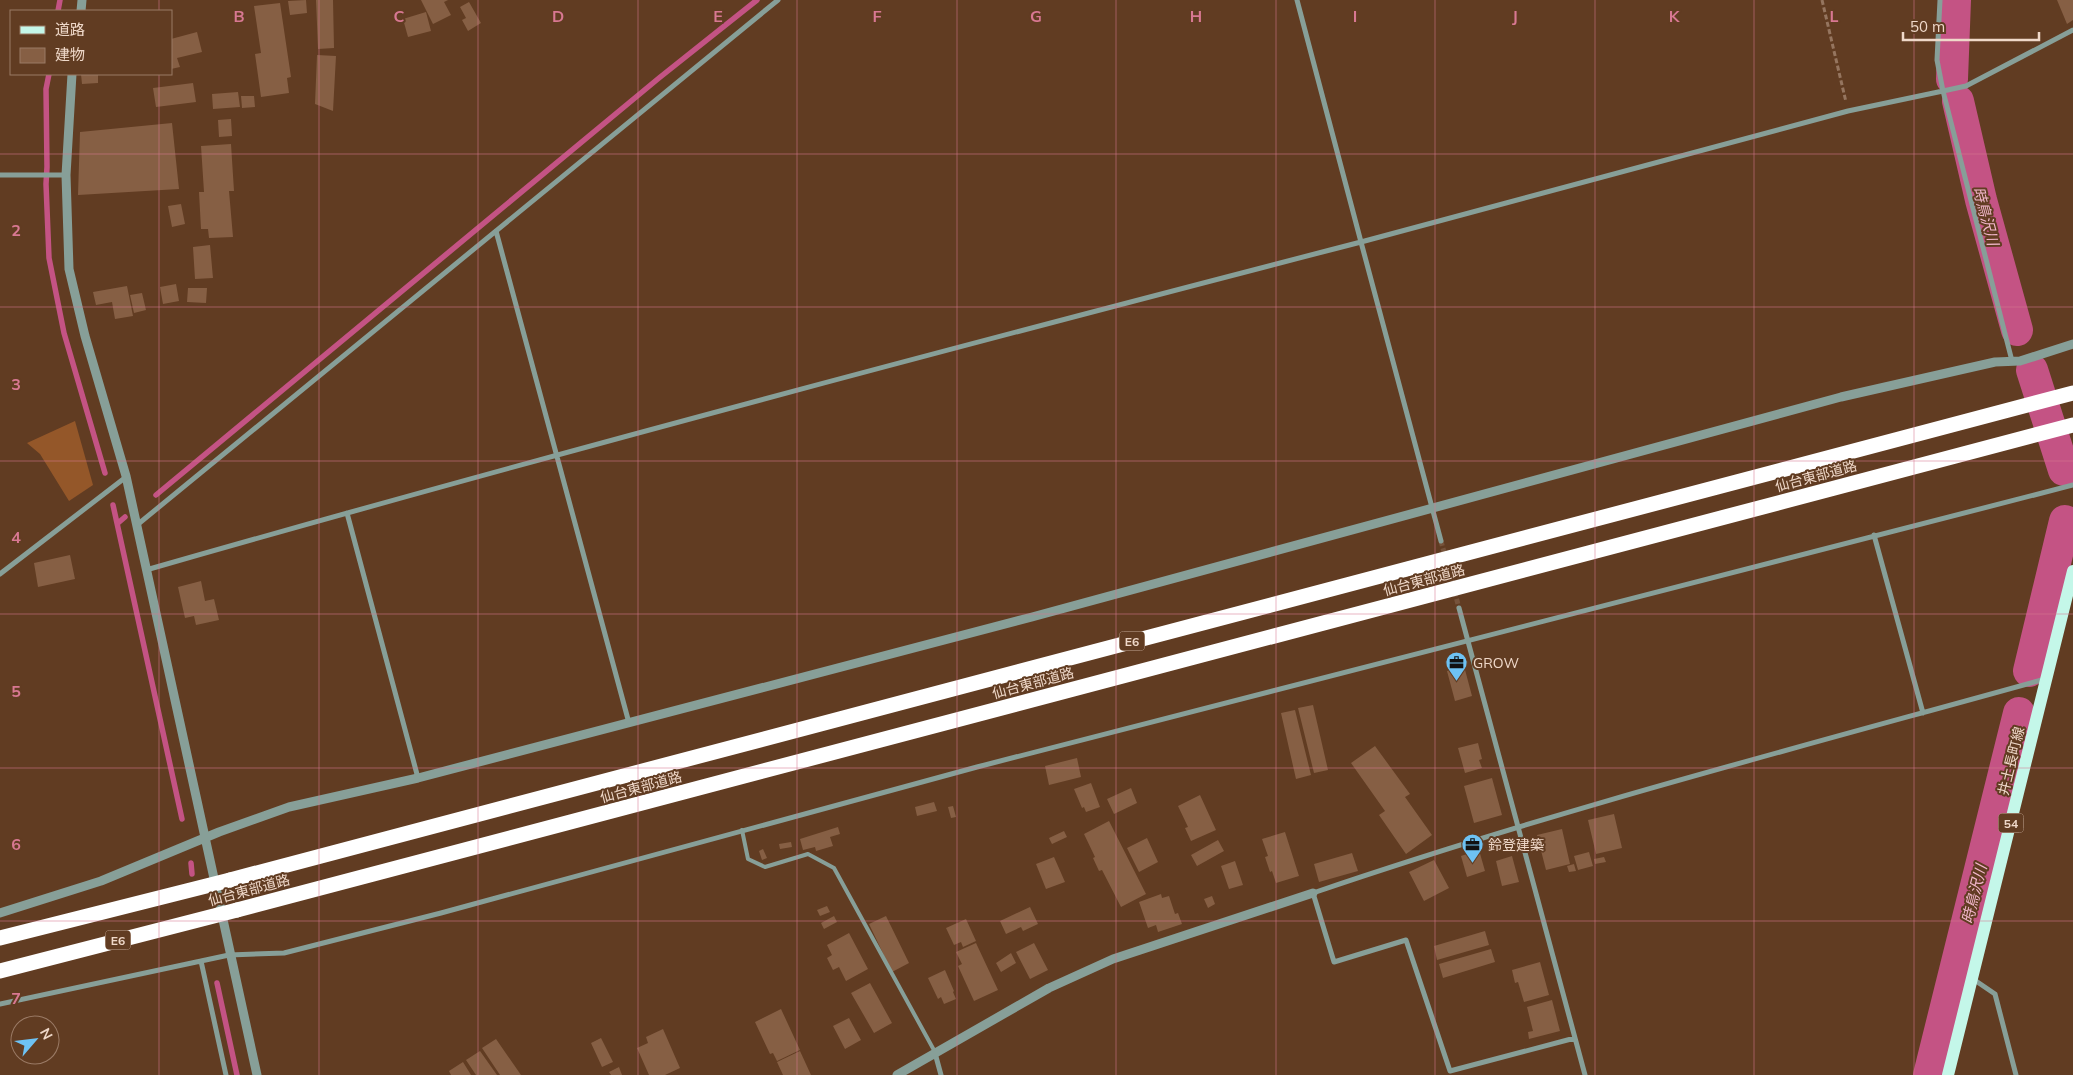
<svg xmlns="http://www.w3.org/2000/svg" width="2073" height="1075" viewBox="0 0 2073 1075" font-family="Mulish,'Noto Sans JP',sans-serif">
	<rect width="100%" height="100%" fill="#613c22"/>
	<path fill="#945729" d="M75 421 93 485 69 501 40 454 27 443Z"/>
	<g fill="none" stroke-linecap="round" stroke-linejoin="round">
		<path stroke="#c45384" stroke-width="5.5" d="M58 11 60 0
			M49 74 46 89 47 167 46 184 49 258 64 333 105 473
			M156 495 659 78 757 0
			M113 505 182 819
			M118 523 125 517
			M191 863 192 874
			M217 983 237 1075"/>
		<path stroke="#c45384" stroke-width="32" d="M1952 79 1955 0
			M1958 101 1981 200 2017 330
			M2032 370 2064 470
			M2029 671 2065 521
			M1929 1075 2019 713"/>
	</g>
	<path fill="#865f44" d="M306 0 307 13 290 15 288 1Z
		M316 0H333L334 48 318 49Z
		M421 0H448L444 2 451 15 433 24Z
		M2057 0H2073V20L2067 24Z
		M469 2 481 23 468 31 462 20 466 18 460 7Z
		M280 3 291 77 287 78 289 93 261 97 255 54 261 53 254 6Z
		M426 12 431 31 408 37 403 19Z
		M197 32 202 52 177 58 180 67 171 69V39Z
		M317 55 336 56 333 111 315 104Z
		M81 74H98V83L82 84Z
		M193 83 196 102 156 107 153 88Z
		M238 92 240 107 213 109 212 94Z
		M241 96H254L255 107 242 108Z
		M231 119 232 136 219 137 218 120Z
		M172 123 179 189 78 195 80 132Z
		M231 144 234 191H229L233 237 209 238 208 229H201L199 192H204L201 146Z
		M181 204 185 224 172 227 168 206Z
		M210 245 213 278 195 279 193 247Z
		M176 284 179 301 163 304 160 287Z
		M127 286 133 316 115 319 112 302 96 305 93 292Z
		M188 288H207L206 303 187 302Z
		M142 293 146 310 134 313 130 295Z
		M70 555 75 579 38 587 34 563Z
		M201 581 205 601 214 599 219 620 196 625 194 616 185 618 178 587Z
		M1464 666 1472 696 1455 701 1447 671Z
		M1313 705 1328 770 1314 773 1298 708Z
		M1295 710 1311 775 1296 779 1281 713Z
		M1478 743 1482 759 1479 760 1482 768 1465 773 1458 748Z
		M1375 746 1410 794 1405 797 1432 835 1406 854 1379 815 1385 811 1351 763Z
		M1077 758 1081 777 1049 785 1045 766Z
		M1492 778 1502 815 1474 823 1464 786Z
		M1091 783 1100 807 1086 812 1084 807 1082 808 1074 789Z
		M1131 788 1137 803 1114 814 1107 799Z
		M1200 795 1216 830 1191 841 1185 828 1188 827 1178 806Z
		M934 802 937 811 917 816 915 807Z
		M953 806 956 817 951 818 948 807Z
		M1614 814 1622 848 1596 854 1588 820Z
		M1109 821 1146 894 1121 907 1102 870 1099 871 1093 858 1095 857 1084 834Z
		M838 827 840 834 830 837 833 846 816 851 815 847 803 850 800 839Z
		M1562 829 1570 864 1546 870 1537 835Z
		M1064 831 1067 837 1052 844 1049 838Z
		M1285 832 1299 876 1276 883 1272 871 1270 872 1265 857 1268 856 1262 839Z
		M1147 838 1158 862 1139 872 1127 848Z
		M1218 840 1224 851 1197 866 1191 855Z
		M791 842 792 847 780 849 779 844Z
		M763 849 767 858 762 860 759 851Z
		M1479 850 1485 871 1467 877 1461 856Z
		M1589 852 1593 866 1578 870 1574 856Z
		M1352 853 1358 871 1319 882 1314 864Z
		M1512 856 1519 882 1502 886 1496 861Z
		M1054 857 1065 882 1046 889 1036 864Z
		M1604 857 1606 862 1595 864 1594 859Z
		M1434 860 1449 888 1424 901 1409 872Z
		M1235 861 1243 885 1229 889 1221 866Z
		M1574 864 1576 871 1569 872 1567 866Z
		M1161 894 1162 898 1169 896 1175 914 1178 913 1182 924 1158 932 1156 925 1148 928 1139 902Z
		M1212 896 1215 904 1208 908 1204 899Z
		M827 906 830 912 820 916 817 910Z
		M1030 907 1038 924 1023 931 1021 927 1006 934 1000 921Z
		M834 916 837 922 824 929 821 923Z
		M886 916 909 963 892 972 869 924Z
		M966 919 976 941 963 947 961 942 954 945 946 928Z
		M1485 931 1489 945 1437 960 1434 946Z
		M849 933 868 969 846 981 839 967 833 970 827 958 832 955 827 945Z
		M976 943 998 990 974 1001 958 966 962 964 956 952Z
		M1034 943 1048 970 1030 979 1016 952Z
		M1491 949 1495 962 1443 978 1439 964Z
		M1011 953 1016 963 1001 972 996 963Z
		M1540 962 1549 995 1524 1002 1518 982 1515 983 1512 970Z
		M945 970 954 991 953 992 956 999 944 1004 941 997 938 999 928 978Z
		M870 983 892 1023 874 1033 851 993Z
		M1552 1000 1560 1031 1529 1039 1528 1032 1533 1031 1527 1007Z
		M781 1009 800 1050 777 1061 773 1053 770 1054 755 1022Z
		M849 1018 861 1040 845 1049 833 1026Z
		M663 1029 680 1068 665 1075H649L637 1048 648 1043 646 1037Z
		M601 1038 613 1062 602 1067 591 1043Z
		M496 1039 521 1075H500L482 1048Z
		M480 1051 497 1075H476L466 1060Z
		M800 1051 811 1075H783L777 1062Z
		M463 1062 471 1075H451L449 1071Z
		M619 1067 622 1075H611L609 1072Z"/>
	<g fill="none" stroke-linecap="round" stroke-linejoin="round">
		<path stroke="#76533b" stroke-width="5" stroke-dasharray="5 2.5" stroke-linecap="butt" d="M1441 541 1459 608"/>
		<path stroke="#95755f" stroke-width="3" stroke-dasharray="5 2.5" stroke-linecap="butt" d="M1822 0 1846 102"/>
		<path stroke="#879f98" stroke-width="4" d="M742 830 748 859 765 867 808 854 834 868 935 1052"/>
		<path stroke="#879f98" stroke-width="5" d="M1940 0 1937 60 1943 91 1966 86 2073 30
			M0 175H66
			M496 231 629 723
			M347 513 418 778
			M137 525 778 0
			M1874 535 1923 713
			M1441 541 1361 242 1848 111 1943 91 2012 361
			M146 570C550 454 955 347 1361 242L1297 0
			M0 574 126 477
			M1459 608 1585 1075
			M201 961 226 1075
			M1973 979 1995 994 2016 1075
			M0 1004 229 955 284 953 441 913 977 767 2073 485
			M1575 1038 1450 1071 1406 940 1334 962 1313 893C1553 811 1800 747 2045 679
			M935 1053 941 1075"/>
		<path stroke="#879f98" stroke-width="9" d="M81 11 82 0
			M72 74 66 175 69 269 85 336 126 476 257 1075
			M0 913 101 881 219 832 289 807 418 778 1032 617 1841 397 1995 362 2020 361 2073 344
			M897 1075 1049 988 1113 959 1313 893"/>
		<path stroke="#c4f7e9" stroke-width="12" d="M1948 1075 2073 571"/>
		<path stroke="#fff" stroke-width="15" d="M230 880 2073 393
			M237 910 2073 425"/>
		<path stroke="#fff" stroke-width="15" d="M0 938 230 880
			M0 971 237 910"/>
	</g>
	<path fill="none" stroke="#d87892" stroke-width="1" stroke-opacity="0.55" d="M159 0V11M319 0V1075M478 0V1075M638 0V1075M797 0V1075M957 0V1075M1116 0V1075M1276 0V1075M1435 0V1075M1595 0V1075M1754 0V1075M1914 0V1075M159 74V1075M0 154H2073M0 307H2073M0 461H2073M0 614H2073M0 768H2073M0 921H2073"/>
	<defs>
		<symbol id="office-pin" viewBox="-11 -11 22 30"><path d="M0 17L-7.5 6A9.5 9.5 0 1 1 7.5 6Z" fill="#6ec2f3" stroke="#613c22"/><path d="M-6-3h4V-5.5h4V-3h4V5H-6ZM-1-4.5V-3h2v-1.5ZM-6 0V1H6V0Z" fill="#111"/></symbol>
	</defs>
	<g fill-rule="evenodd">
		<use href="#office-pin" x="1444" y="650" width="25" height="34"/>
		<use href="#office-pin" x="1460" y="832" width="25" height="34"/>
	</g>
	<g text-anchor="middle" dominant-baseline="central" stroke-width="4" stroke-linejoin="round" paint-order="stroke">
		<g fill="#613c22" stroke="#c4a997" stroke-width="1">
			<rect x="1119.5" y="631.5" width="25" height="19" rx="4"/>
			<rect x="1998.5" y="813.5" width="25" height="19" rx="4"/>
			<rect x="105.5" y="930.5" width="25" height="19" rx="4"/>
		</g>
		<g font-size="12" font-weight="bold" fill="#efd8c9">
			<text x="1132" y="641">E6</text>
			<text x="2011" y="823">54</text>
			<text x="118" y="940">E6</text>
		</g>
		<g font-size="14" fill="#efd8c9" stroke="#613c22">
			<text transform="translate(1816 476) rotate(-15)">仙台東部道路</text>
			<text transform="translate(1424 580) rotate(-15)">仙台東部道路</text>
			<text transform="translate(1033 683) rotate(-15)">仙台東部道路</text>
			<text transform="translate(2011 761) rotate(-76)">井土長町線</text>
			<text transform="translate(641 787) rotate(-15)">仙台東部道路</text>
			<text transform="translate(249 890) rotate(-15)">仙台東部道路</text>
		</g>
		<g font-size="14" fill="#efd8c9" stroke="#613c22" text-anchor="start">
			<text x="1473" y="663">GROW</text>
			<text x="1488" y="845">鈴登建築</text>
		</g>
		<g font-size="15" font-style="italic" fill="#f2b7cc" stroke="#613c22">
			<text transform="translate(1986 216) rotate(75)">時鳥沢川</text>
			<text transform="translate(1974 894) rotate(-76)">時鳥沢川</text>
		</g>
	</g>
	<g font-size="16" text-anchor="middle" font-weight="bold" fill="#d87892" stroke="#613c22" stroke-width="4" stroke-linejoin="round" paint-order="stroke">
		<text x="239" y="22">B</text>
		<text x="399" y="22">C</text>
		<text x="558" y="22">D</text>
		<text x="718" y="22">E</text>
		<text x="877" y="22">F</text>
		<text x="1036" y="22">G</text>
		<text x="1196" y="22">H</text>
		<text x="1355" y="22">I</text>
		<text x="1515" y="22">J</text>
		<text x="1674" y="22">K</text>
		<text x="1834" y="22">L</text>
		<text x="16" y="236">2</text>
		<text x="16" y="390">3</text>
		<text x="16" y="543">4</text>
		<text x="16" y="697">5</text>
		<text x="16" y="850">6</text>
		<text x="16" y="1004">7</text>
	</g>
	<rect x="10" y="10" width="162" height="65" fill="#613c22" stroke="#9a7a65"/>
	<rect x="20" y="26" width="25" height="8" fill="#c4f7e9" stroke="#9a7a65"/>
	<text x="55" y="35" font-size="15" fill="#efd8c9">道路</text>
	<rect x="20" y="48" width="25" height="15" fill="#865f44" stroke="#9a7a65"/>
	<text x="55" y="60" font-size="15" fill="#efd8c9">建物</text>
	<g transform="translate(35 1040) rotate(62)"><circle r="24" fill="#613c22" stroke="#9a7a65"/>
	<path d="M0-4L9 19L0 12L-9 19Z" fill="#6ec2f3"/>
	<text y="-8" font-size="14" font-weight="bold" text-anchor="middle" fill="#efd8c9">N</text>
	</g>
	<path d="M1903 32v8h136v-8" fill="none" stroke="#efd8c9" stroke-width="2.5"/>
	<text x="1910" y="32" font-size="15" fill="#efd8c9" stroke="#613c22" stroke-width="4" paint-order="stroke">50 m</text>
</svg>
